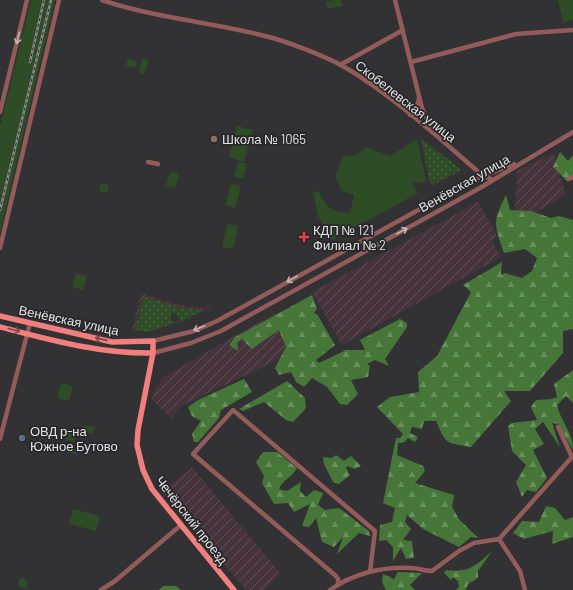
<svg xmlns="http://www.w3.org/2000/svg" width="573" height="590" viewBox="0 0 573 590" font-family="Barlow,sans-serif">
	<defs>
		<pattern id="industrial-furrows" width="10" height="10" patternUnits="userSpaceOnUse"><rect width="10" height="10" fill="#46333b"/><path d="M-1 1l2-2M0 10L10 0M9 11l2-2" fill="none" stroke="#605057"/></pattern>
		<pattern id="grass-dots" width="8" height="8" patternUnits="userSpaceOnUse"><rect width="8" height="8" fill="#2e4c26"/><path d="M2 2h.1M6 6h.1" fill="none" stroke="#4c6645" stroke-width="1.8" stroke-linecap="round"/></pattern>
		<pattern id="forest-firs" width="22" height="20" patternUnits="userSpaceOnUse"><rect width="22" height="20" fill="#467638"/><path d="M5 1l3.5 6h-7zM16 11l3.5 6h-7z" fill="#69905e"/></pattern>
	</defs>
	<rect width="100%" height="100%" fill="#323134"/>
	<path fill="url(#industrial-furrows)" d="M553 153 566 194 560 199 514 224 517 171Z
		M478 202 498 237 492 241 501 257 342 345 312 292Z
		M141 294 189 307 203 308 209 305 211 308 205 310H186L144 297 135 330H132Z
		M275 313 294 352 179 407 172 419 152 400 153 391 163 377Z
		M192 467 281 574 264 590H246L162 492Z"/>
	<path fill="url(#grass-dots)" d="M421 138 462 170 432 185 429 180Z
		M144 297 185 309 205 310 181 322 179 321 178 315 171 313V321L179 322 148 332 135 330Z"/>
	<path fill="url(#forest-firs)" d="M560 152 568 161 573 155V178L567 181 553 167Z
		M506 195 510 210 531 211 551 218 559 216 573 220V329L563 331V353L530 391H504L511 401 471 447C445 442 447 446 436 421H424L422 429 412 427 410 433 418 437 415 442 408 438 405 442 398 443 397 455 423 466 425 471 415 483 454 495 452 507 459 519 478 538 471 537 459 547 423 529 407 515 405 522 411 529 403 540 412 541 414 558 406 559 401 548 393 561V547L386 540 379 541 380 525 392 522 395 508 383 503 396 438H400L403 434 377 407 390 397 419 392 418 372 437 356 471 292 463 285 502 262 501 275 505 273 522 278 532 271 537 258 525 249 504 253C494 224 492 223 506 195Z
		M312 295 317 309 314 313 317 314 335 345 316 360 319 363 346 350H365L360 340 400 319 407 323V327L385 359 389 366 375 360 367 364 370 366 368 377 351 380 358 394 347 405 340 404 327 387 312 378 304 387 296 382 291 372 279 375 275 368 286 347 279 330 252 349 242 339 237 342 238 351 229 345 235 337Z
		M573 370V403L566 396 557 405C561 422 573 432 573 450L558 424 552 423 560 447 543 422 535 429 544 444 533 450 547 478 536 492 527 490 522 497 516 482 526 465 512 451 508 426 512 423 537 420 531 407 536 400 552 399 557 397 554 384Z
		M244 379 252 392 221 410 219 418 198 442H194L192 434 201 421 192 416 188 407 198 400Z
		M287 381 305 398 306 408 293 422 286 420 264 402 243 411 239 409Z
		M263 452H277L297 468C292 478 283 479 279 489L287 491 301 482 300 491 306 497 314 490 323 493 318 505 325 510 339 508 369 531 370 536 359 533 337 554 343 537 334 547 322 542 316 518 309 527 302 526 310 504 294 512 288 503 274 504 262 483 264 476 256 462Z
		M336 455 344 461 351 456 361 466 355 469 347 466 346 468 350 475 339 484 333 482 324 464 323 457 332 458Z
		M546 506 555 508 565 520 573 517V537L552 544 553 531 524 539 513 533 522 521 539 522Z
		M492 551 478 571V578L468 584 466 590H456L459 587 458 581 453 577 451 580 444 573 446 570C469 573 476 566 492 551Z
		M398 572 422 573 410 585 415 590H386L382 582 383 574 394 579Z
		M164 586H176L181 590H158Z"/>
	<path fill="#2e4c26" d="M31 0H55L0 233V126Z
		M334 0H341L343 6 327 9 326 2Z
		M558 0H573V20L563 22Z
		M144 58 149 61 144 74 139 72 142 59Z
		M128 59 137 62 136 68 126 66Z
		M237 126 253 130 244 162 229 157Z
		M417 139 426 181 422 184 420 182 417 183 416 181 412 184 418 193 332 240 318 216 313 192 318 191C326 207 331 212 350 213L354 195 342 191 335 177 343 156H355L366 147 390 156Z
		M238 162 247 164 243 179 234 176Z
		M170 172 179 174 175 188 166 186Z
		M99 188a5 5 0 1 1 10 0a5 5 0 1 1-10 0Z
		M231 184 241 186 235 208 225 205Z
		M227 224 238 226 233 249 222 247Z
		M76 273 87 276 83 290 72 287Z
		M61 383 73 386 69 401 57 398Z
		M82 425 95 427 93 434 83 432 81 429Z
		M69 429 77 431 74 442 66 440Z
		M67 445 79 448 77 455 65 452Z
		M73 509 100 516 96 531 69 524Z
		M18 583a5 5 0 1 1 10 0a5 5 0 1 1-10 0Z"/>
	<g fill="none" stroke-linecap="round" stroke-linejoin="round">
		<path stroke="#935b59" stroke-width="4.5" d="M102 0C155 18 211 22 265 36 286 41 322 55 341 65 390 93 439 138 482 175L493 180
			M395 0 422 108 433 133
			M411 62 516 34 573 30
			M340 65 403 30
			M0 112 27 0
			M410 115 418 103 419 98
			M148 162 158 164
			M568 179 573 177
			M0 248 59 0
			M153 341 194 331 217 321 471 181 514 164
			M153 353 191 343 221 331 480 188 573 132
			M0 439 30 323
			M499 539 520 571 525 590
			M338 584V579L336 576 193 454 233 410 375 531 370 572
			M101 590 115 581 181 525
			M330 590C352 574 383 566 411 568 418 568 425 571 432 571L459 551 474 543 499 539 572 457 558 427"/>
		<path stroke="#f27f7e" stroke-width="5.5" d="M0 316 112 342 153 341V353L138 430 137 445 143 470 152 489 234 590
			M0 327C51 340 100 354 153 353"/>
		<defs>
			<path id="rail" d="M30 62 44 0
				M0 210 51 0"/>
		</defs>
		<use href="#rail" stroke="#8b8b8d" stroke-width="2.5"/>
		<use href="#rail" stroke="#28272a" stroke-width="1" stroke-dasharray="3" stroke-linecap="butt"/>
	</g>
	<defs><path id="oneway-shaft" d="M-6 0H5M1.5-3L5.5 0L1.5 3" fill="none" stroke-width="1.6" stroke-linecap="round" stroke-linejoin="round"/></defs>
	<g stroke="#c6b3b3">
		<use href="#oneway-shaft" transform="translate(18 38) rotate(104)"/>
		<use href="#oneway-shaft" transform="translate(402 231) rotate(-29)"/>
		<use href="#oneway-shaft" transform="translate(292 279) rotate(151)"/>
		<use href="#oneway-shaft" transform="translate(199 328) rotate(157)"/>
	</g>
	<g stroke="#794a4c">
		<use href="#oneway-shaft" transform="translate(14 330) rotate(14)"/>
		<use href="#oneway-shaft" transform="translate(101 339) rotate(-167)"/>
	</g>
	<circle fill="#8d6e63" stroke="#28272a" stroke-width="1.5" cx="214" cy="139" r="4"/>
	<path fill="#e0444e" stroke="#28272a" stroke-width="1.5" d="M302 231h4v4h4v4h-4v4h-4v-4h-4v-4h4z"/>
	<circle fill="#5c6f8a" stroke="#28272a" stroke-width="1.5" cx="22" cy="438" r="4"/>
	<g text-anchor="middle" dominant-baseline="central" stroke-width="3.5" stroke-linejoin="round" paint-order="stroke">
		<g font-size="13" fill="#e2e2e4" stroke="#28272a">
			<text transform="translate(406 101) rotate(38)">Скобелевская улица</text>
			<text transform="translate(464 183) rotate(-30)">Венёвская улица</text>
			<text transform="translate(69 320) rotate(12)">Венёвская улица</text>
			<text transform="translate(192 520) rotate(52)">Чечёрский проезд</text>
		</g>
		<g font-size="13" fill="#e2e2e4" stroke="#28272a" text-anchor="start">
			<text x="222" y="139">Школа № 1065</text>
			<text x="313" y="230">КДП № 121<tspan x="313" dy="15">Филиал № 2</tspan></text>
			<text x="30" y="431">ОВД р-на<tspan x="30" dy="15">Южное Бутово</tspan></text>
		</g>
	</g>
</svg>
